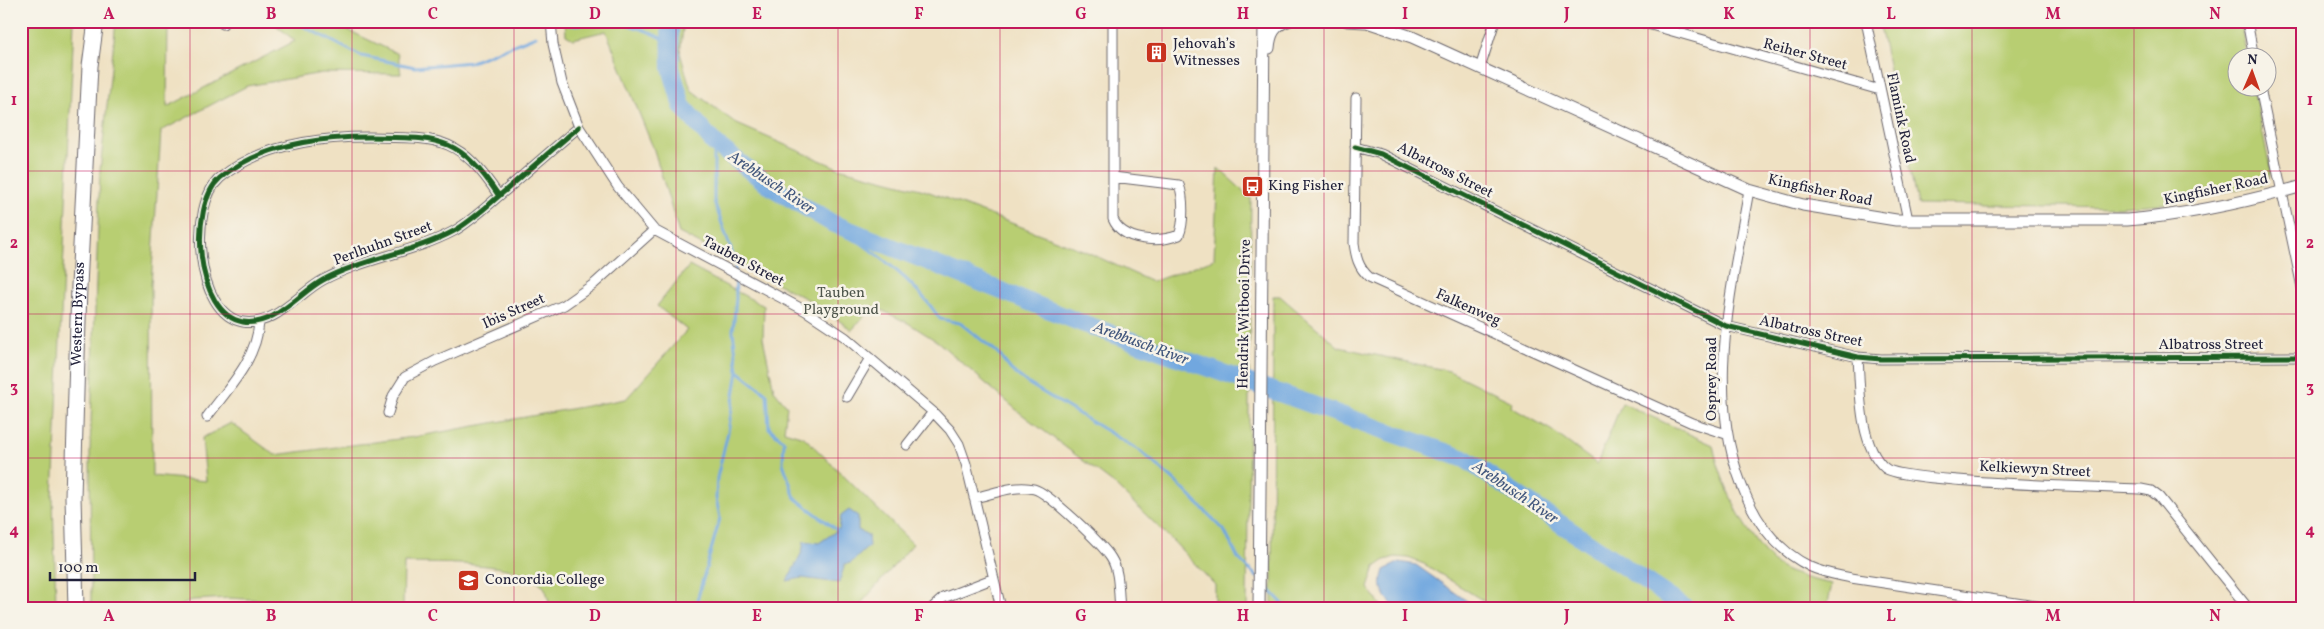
<svg xmlns="http://www.w3.org/2000/svg" width="2324" height="629" viewBox="0 0 2324 629" font-family="Vollkorn,serif">
	<rect width="100%" height="100%" fill="#f7f3e8"/>
	<filter id="ink" filterUnits="userSpaceOnUse"><feTurbulence type="fractalNoise" baseFrequency=".02" numOctaves="2"/><feDisplacementMap in="SourceGraphic" scale="10" xChannelSelector="R" yChannelSelector="G"/><feConvolveMatrix kernelMatrix="1 2 1 2 8 2 1 2 1" color-interpolation-filters="sRGB"/></filter>
	<filter id="wash" filterUnits="userSpaceOnUse"><feTurbulence type="fractalNoise" baseFrequency=".0096" numOctaves="4" result="noise"/><feDisplacementMap in="SourceGraphic" scale="20" xChannelSelector="R" yChannelSelector="G"/><feGaussianBlur stdDeviation="1.12" result="paint"/><feColorMatrix in="noise" values="0 0 0 0 0 0 0 0 0 0 0 0 0 0 0 0 0 1.4 0 .05"/><feComposite in="paint" operator="in"/></filter>
	<g filter="url(#wash)">
		<rect width="100%" height="100%" fill="#efe1c3"/>
		<path fill="#b8ce72" stroke="#6d7856" d="M21 21H74L53 498 56 608H21Z
			M116 21H168L167 107 295 41 271 21H329L398 54 401 74 322 73 247 86 161 131 151 285 152 476 206 481 202 438 231 423 275 455 414 437 626 399 687 330 657 306 689 266 764 306 763 338 774 390 787 406 784 431 804 437 913 544 857 608H786L781 604 777 608H550C549 602 547 590 543 586 522 560 436 564 404 563L403 608 229 598 193 600 176 608H91L90 450 100 171Z
			M565 21H684L680 53 691 90 737 124 838 168 924 190 1085 251 1152 282 1214 259 1218 168 1251 198 1247 608H1215V585L1173 541 1114 484 1019 412 938 342 908 323 873 306 852 330 813 302 679 233 654 150 606 31 573 39 566 35Z
			M1879 21H2240L2247 57 2236 58V88H2253L2271 172 2267 183 2172 203 2120 207 1917 204Z
			M1273 296H1280L1339 347 1449 371 1512 402 1511 407 1551 430 1597 464 1622 403 1713 445C1720 481 1746 537 1774 563 1786 574 1816 581 1832 584L1827 608H1495L1424 564 1408 558 1395 557 1385 560 1375 567 1368 588 1383 608H1272Z"/>
		<path fill="#71a7df" stroke="#4a648d" d="M849 510 858 516V530L868 535 869 546 851 563 845 564 839 583 802 578 787 581 802 552 804 541 819 543 839 529 841 516Z
			M1400 562 1416 565 1477 608H1396C1383 595 1378 588 1384 570Z"/>
		<g fill="none" stroke-linecap="round" stroke-linejoin="round">
			<path stroke="#71a7df" stroke-width="3" d="M293 21 361 56 415 67 471 62 536 36
				M617 21 647 31 671 43
				M570 25 616 21
				M832 223C872 250 913 278 940 319L960 323 997 352 1011 370 1029 384 1140 451 1175 481 1224 530 1238 558 1257 577
				M738 371 767 394 769 428 784 441 783 463 795 498 837 530
				M1263 583 1287 608
				M695 608 720 518 716 498 717 478 728 432 738 371 733 331 736 298 735 261 714 201V143"/>
			<path stroke="#71a7df" stroke-width="18" d="M670 21 671 68 682 106 714 143 773 188 832 223 1079 322 1465 459 1685 608"/>
		</g>
	</g>
	<g filter="url(#ink)">
		<g fill="none" stroke-linecap="round" stroke-linejoin="round">
			<defs>
				<path id="street" d="M551 21 553 44 562 83 579 127 618 187 654 230 806 311 845 337 933 412 950 430 959 444 966 464 1001 608
					M1113 21V219C1123 242 1158 243 1179 235 1184 224 1184 197 1179 185L1113 177
					M1637 21 1880 90
					M1866 21 1908 220
					M2247 21 2254 58
					M223 24 224 21
					M1480 68 1495 21
					M2260 88 2303 292
					M1356 98 1354 243C1356 257 1358 267 1369 277L1692 423 1726 434
					M1355 147 1381 154 1726 326 1858 357 1881 359 2303 357
					M1749 190C1731 293 1702 401 1748 500 1761 529 1782 553 1811 567 1824 573 1838 575 1851 578L2050 608
					M499 196C458 134 438 138 369 137 319 137 260 145 220 178 188 206 195 314 243 322 274 327 299 293 323 280 364 258 413 253 454 231 473 220 489 204 506 190 530 169 554 148 579 127
					M1858 357C1860 388 1859 446 1885 468 1903 483 2104 487 2141 489L2151 491 2159 497 2248 608
					M847 397 870 358
					M388 413 393 396 405 377 435 361 564 305 594 284 654 230
					M207 417C229 387 257 359 259 322
					M907 445 933 412
					M974 498C993 494 1015 484 1034 489 1049 493 1103 545 1111 558 1120 572 1118 592 1120 608
					M932 608 943 598 992 579"/>
				<path id="secondary" d="M1347 21 1365 22
					M1364 21 1412 37 1749 190 1803 205 1896 220H2127C2186 215 2246 202 2303 186
					M1269 48C1270 35 1274 25 1288 21
					M1259 608 1264 21"/>
				<g id="highway">
					<path id="s1" d="M76 608 73 497 79 286 90 66 96 21"/>
				</g>
			</defs>
			<use href="#street" stroke="#6a656b" stroke-width="11"/>
			<use href="#secondary" stroke="#6a656b" stroke-width="13"/>
			<use href="#highway" stroke="#6a656b" stroke-width="17"/>
			<use href="#street" stroke="#fff" stroke-width="9"/>
			<use href="#secondary" stroke="#fff" stroke-width="11"/>
			<use href="#highway" stroke="#fff" stroke-width="15"/>
			<defs>
				<path id="cycleway" d="M1355 147 1381 154 1726 326 1858 357 1881 359 2303 357
					M499 196C458 134 438 138 369 137 319 137 260 145 220 178 188 206 195 314 243 322 274 327 299 293 323 280 364 258 413 253 454 231 473 220 489 204 506 190 530 169 554 148 579 127"/>
			</defs>
			<use href="#cycleway" stroke="#f7f3e8" stroke-width="8"/>
			<use href="#cycleway" stroke="#1b5e20" stroke-width="5"/>
		</g>
	</g>
	<path fill="none" stroke="#c2185b" stroke-width="1" stroke-opacity="0.55" d="M190 21V608M352 21V608M514 21V608M676 21V608M838 21V608M1000 21V608M1162 21V608M1324 21V608M1486 21V608M1648 21V608M1810 21V608M1972 21V608M2134 21V608M21 171H2303M21 314H2303M21 458H2303"/>
	<defs>
		<symbol id="building-square" viewBox="-11 -11 22 22"><rect x="-9" y="-9" width="18" height="18" rx="4" fill="#c8321e" stroke="#f7f3e8"/><path d="M-4-6H4V6H1V3H-1V6H-4ZM-2.5-4.3h1.7v1.8h-1.7ZM.8-4.3h1.7v1.8H.8ZM-2.5-1h1.7V.8h-1.7ZM.8-1h1.7V.8H.8Z" fill="#fff"/></symbol>
		<symbol id="bus-square" viewBox="-11 -11 22 22"><rect x="-9" y="-9" width="18" height="18" rx="4" fill="#c8321e" stroke="#f7f3e8"/><path d="M-5-6H5V4H4V6H2V4H-2V6H-4V4H-5ZM-3.5-4V0h7V-4ZM-3.5 1.2v1.5H-2V1.2ZM2 1.2v1.5H3.5V1.2Z" fill="#fff"/></symbol>
		<symbol id="school-square" viewBox="-11 -11 22 22"><rect x="-9" y="-9" width="18" height="18" rx="4" fill="#c8321e" stroke="#f7f3e8"/><path d="M0-5L7-2L0 1L-7-2ZM-4 1L0 2.5L4 1V4Q0 6-4 4Z" fill="#fff"/></symbol>
	</defs>
	<g fill-rule="evenodd">
		<use href="#building-square" x="1144" y="40" width="25" height="25"/>
		<use href="#bus-square" x="1240" y="174" width="25" height="25"/>
		<use href="#school-square" x="456" y="568" width="25" height="25"/>
	</g>
	<g text-anchor="middle" dominant-baseline="central" stroke-width="5" stroke-linejoin="round" paint-order="stroke">
		<g font-size="15" fill="#22223b" stroke="#f7f3e8" text-anchor="start">
			<text x="1173" y="44">Jehovah’s<tspan x="1173" dy="17">Witnesses</tspan></text>
			<text x="1268" y="186">King Fisher</text>
			<text x="485" y="580">Concordia College</text>
		</g>
		<g font-size="15" fill="#22223b" stroke="#f7f3e8">
			<text transform="translate(1805 55) rotate(15)">Reiher Street</text>
			<text transform="translate(1900 118) rotate(78)">Flamink Road</text>
			<text transform="translate(1445 171) rotate(27)">Albatross Street</text>
			<text transform="translate(2216 190) rotate(-12)">Kingfisher Road</text>
			<text transform="translate(1820 191) rotate(12)">Kingfisher Road</text>
			<text transform="translate(383 244) rotate(-20)">Perlhuhn Street</text>
			<text transform="translate(743 262) rotate(28)">Tauben Street</text>
			<text transform="translate(1468 308) rotate(24)">Falkenweg</text>
			<text transform="translate(514 312) rotate(-24)">Ibis Street</text>
			<text stroke="none"><textPath href="#s1" startOffset="294">Western Bypass</textPath></text>
			<text transform="translate(1245 314) rotate(-89)">Hendrik Witbooi Drive</text>
			<text transform="translate(1811 332) rotate(12)">Albatross Street</text>
			<text x="2211" y="345">Albatross Street</text>
			<text transform="translate(1712 379) rotate(-90)">Osprey Road</text>
			<text transform="translate(2035 470) rotate(3)">Kelkiewyn Street</text>
		</g>
		<g font-size="15" fill="#4f564c" stroke="#f7f3e8">
			<text x="841" y="293">Tauben<tspan x="841" dy="17">Playground</tspan></text>
		</g>
		<g font-size="16" font-style="italic" fill="#42577d" stroke="#f7f3e8">
			<text transform="translate(771 183) rotate(34)">Arebbusch River</text>
			<text transform="translate(1141 344) rotate(20)">Arebbusch River</text>
			<text transform="translate(1515 493) rotate(34)">Arebbusch River</text>
		</g>
	</g>
	<rect width="2324" height="629" fill="none" stroke="#f7f3e8" stroke-width="55"/>
	<g transform="translate(2252 72) rotate(2)"><circle r="24" fill="#f7f3e8" stroke="#a29fa3"/>
	<path d="M0-4L9 19L0 12L-9 19Z" fill="#c8321e"/>
	<text y="-8" font-size="14" font-weight="bold" text-anchor="middle" fill="#22223b">N</text>
	</g>
	<path d="M50 572v8h145v-8" fill="none" stroke="#22223b" stroke-width="2.5"/>
	<text x="58" y="572" font-size="15" fill="#22223b" stroke="#f7f3e8" stroke-width="4" paint-order="stroke">100 m</text>
	<rect x="28" y="28" width="2268" height="574" fill="none" stroke="#c2185b" stroke-width="2"/>
	<g font-size="16" text-anchor="middle" font-weight="bold" fill="#c2185b">
		<text x="109" y="19">A</text>
		<text x="271" y="19">B</text>
		<text x="433" y="19">C</text>
		<text x="595" y="19">D</text>
		<text x="757" y="19">E</text>
		<text x="919" y="19">F</text>
		<text x="1081" y="19">G</text>
		<text x="1243" y="19">H</text>
		<text x="1405" y="19">I</text>
		<text x="1567" y="19">J</text>
		<text x="1729" y="19">K</text>
		<text x="1891" y="19">L</text>
		<text x="2053" y="19">M</text>
		<text x="2215" y="19">N</text>
		<text x="14" y="105">1</text>
		<text x="2310" y="105">1</text>
		<text x="14" y="248">2</text>
		<text x="2310" y="248">2</text>
		<text x="14" y="392">3</text>
		<text x="2310" y="392">3</text>
		<text x="14" y="535">4</text>
		<text x="2310" y="535">4</text>
		<text x="109" y="621">A</text>
		<text x="271" y="621">B</text>
		<text x="433" y="621">C</text>
		<text x="595" y="621">D</text>
		<text x="757" y="621">E</text>
		<text x="919" y="621">F</text>
		<text x="1081" y="621">G</text>
		<text x="1243" y="621">H</text>
		<text x="1405" y="621">I</text>
		<text x="1567" y="621">J</text>
		<text x="1729" y="621">K</text>
		<text x="1891" y="621">L</text>
		<text x="2053" y="621">M</text>
		<text x="2215" y="621">N</text>
	</g>
</svg>
